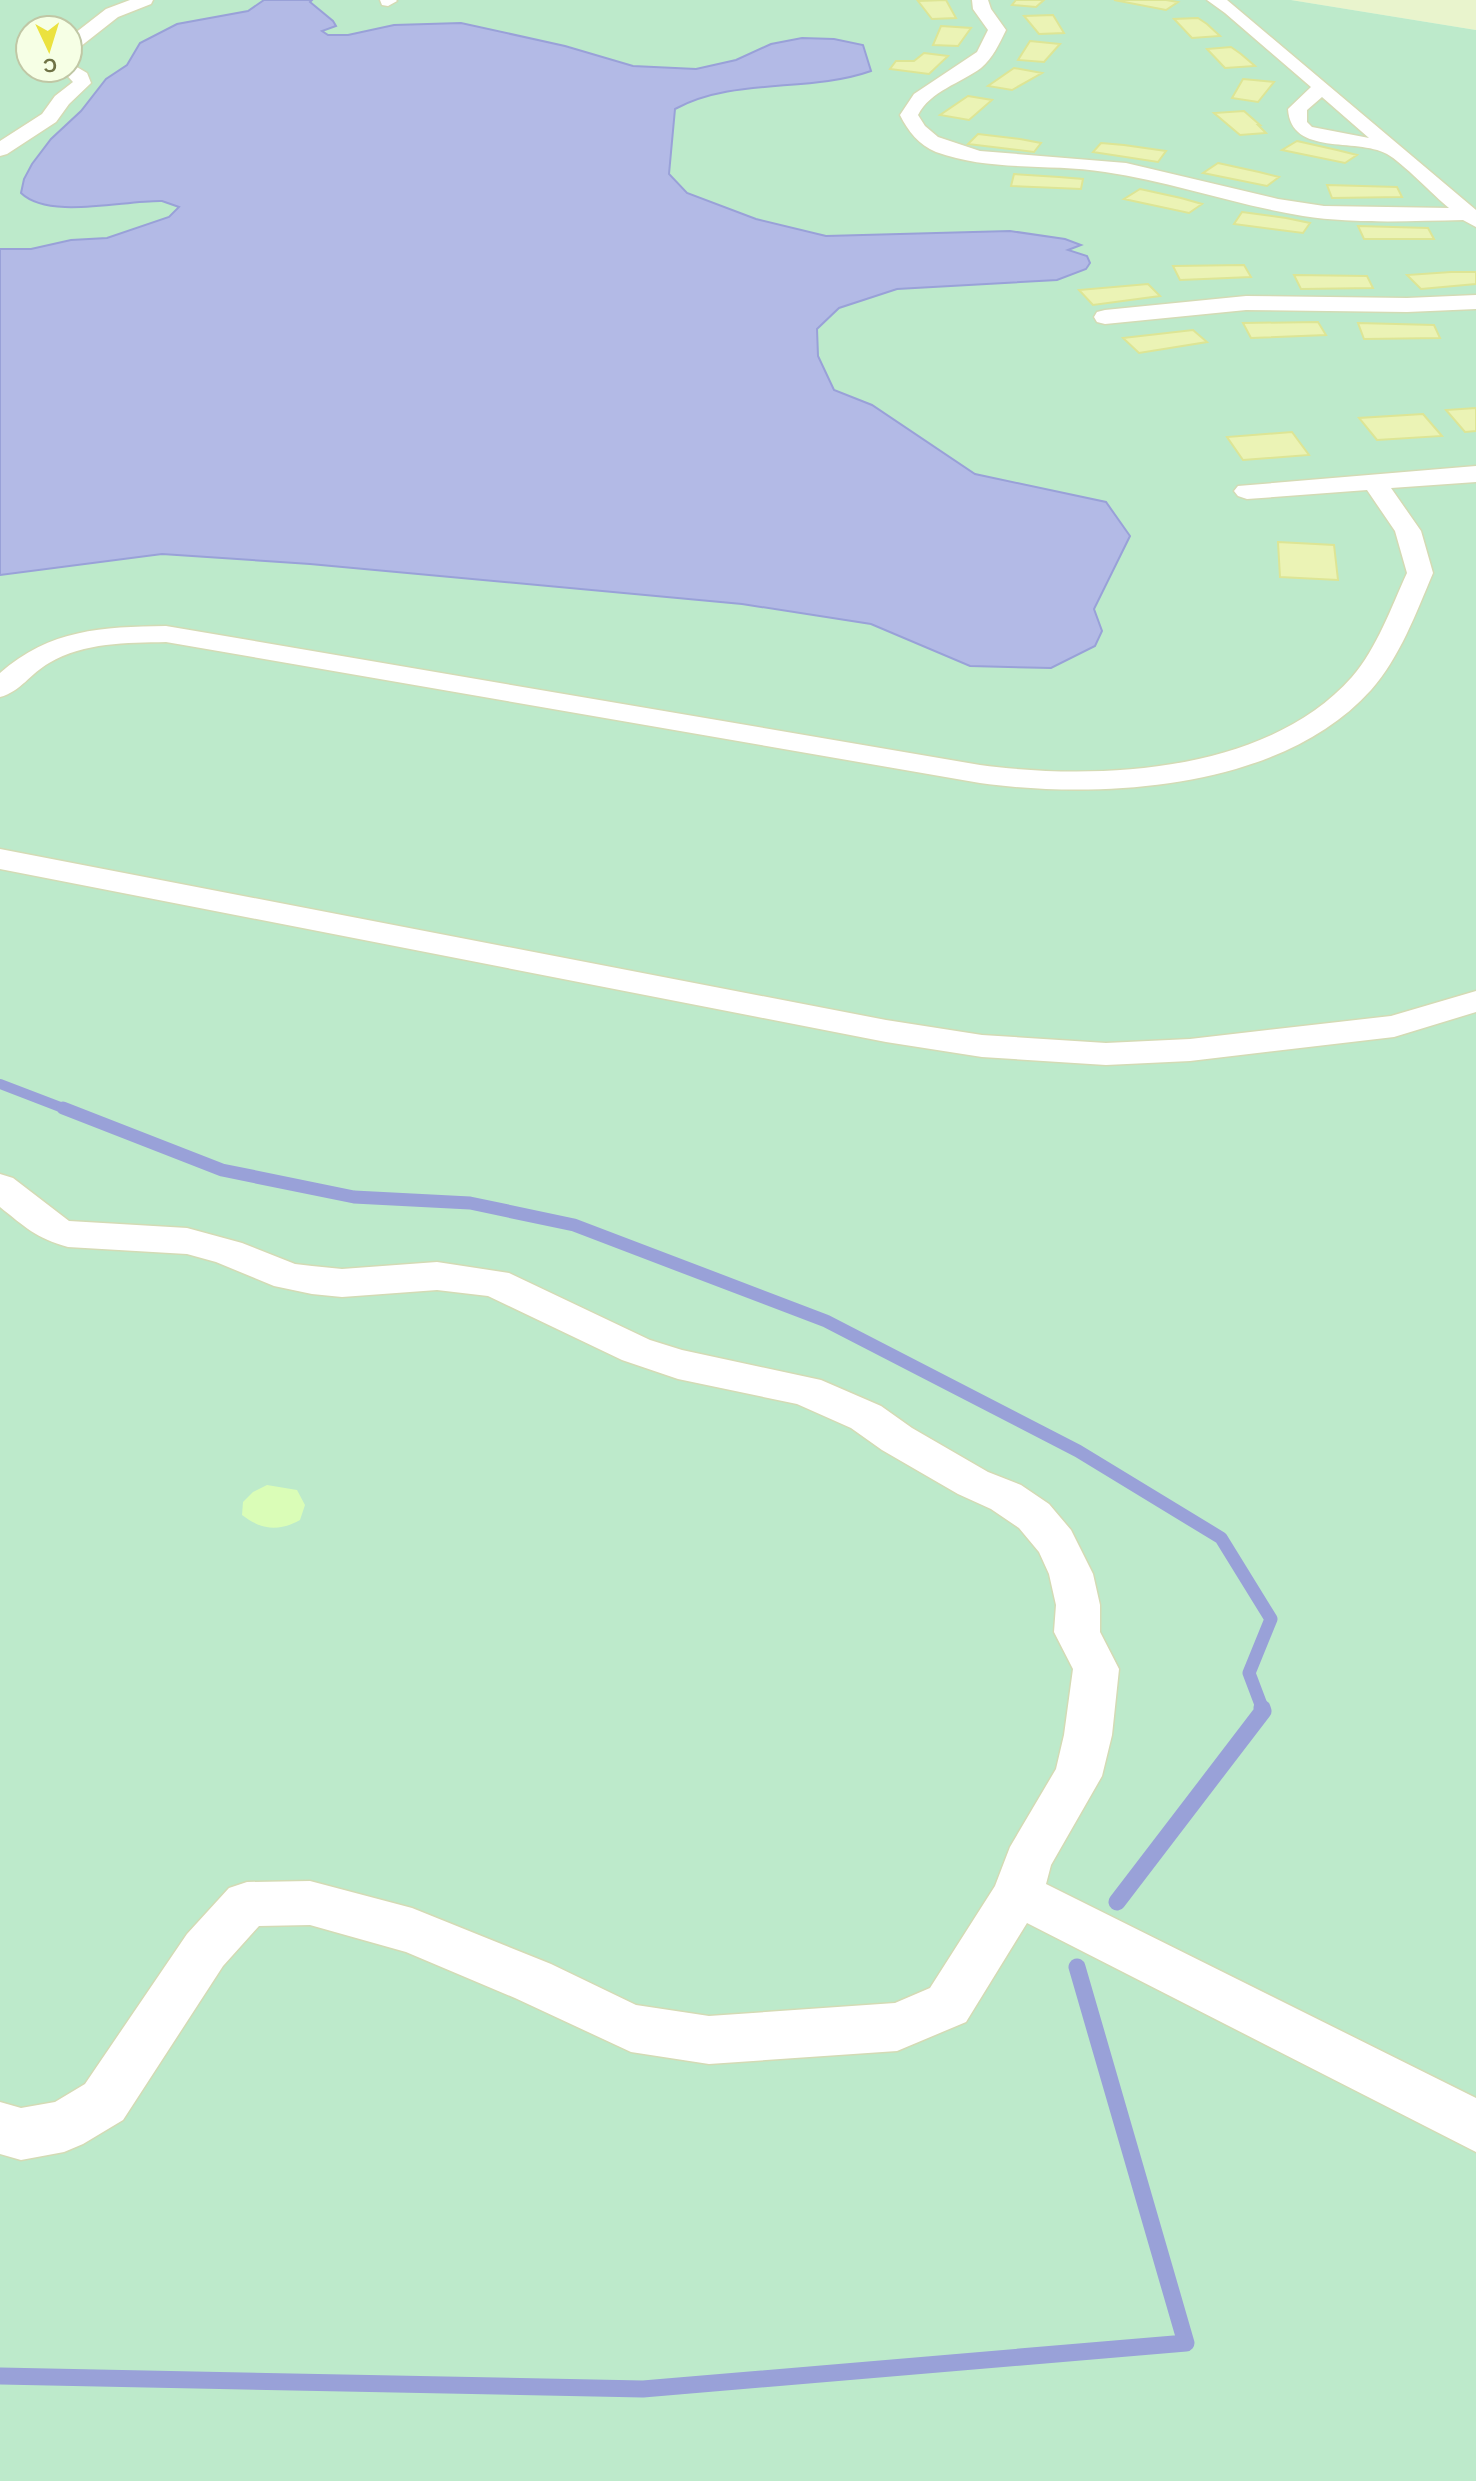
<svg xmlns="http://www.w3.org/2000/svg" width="1476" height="2481" viewBox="0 0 1476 2481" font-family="Arial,sans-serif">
	<rect width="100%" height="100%" fill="#f2fdde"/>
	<path fill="#e9f4cd" d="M1291 0H1476V30Z"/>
	<path fill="#bdeacb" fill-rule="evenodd" d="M0 0H1291L1476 30V2481H0ZM28 28H70V70H28Z"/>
	<path fill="#dafdb7" d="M267 1485 297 1490 305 1505 300 1520C278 1532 262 1530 242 1515L243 1502 253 1492Z"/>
	<path fill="#b3bae6" stroke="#99a1d8" stroke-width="2" d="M264 0H312L310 2 333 21 336 26 322 31 328 35H348L394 25 461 23 565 46 633 66 696 69 736 60 771 44 802 38 834 39 863 45 871 71C809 93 734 77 675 109L669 174 687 193 756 219 826 236 1010 231 1065 239 1081 245 1068 250 1087 256 1090 263 1086 269 1057 280 897 289 839 308 817 329 818 356 834 390 872 405 975 474 1106 502 1130 536 1094 609 1102 631 1095 646 1051 668 970 666 871 624 742 604 310 564 162 554 0 575V249H31L71 240 107 238 169 217 179 207 162 201C124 200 49 220 21 193L24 179 32 164 51 139 81 111 106 79 127 65 140 43 177 24 248 11Z"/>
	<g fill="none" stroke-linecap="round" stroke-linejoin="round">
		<path stroke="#99a1d8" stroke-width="10" d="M0 1084 68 1110"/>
		<path stroke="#99a1d8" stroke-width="13" d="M63 1108 222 1170 354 1197 470 1203 574 1225 826 1321 1078 1451 1221 1538 1271 1619 1249 1673 1263 1710"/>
		<path stroke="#99a1d8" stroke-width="17" d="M1117 1902 1263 1711 1262 1708
			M0 2376 643 2389 1186 2343 1077 1967"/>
	</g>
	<path fill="#ebf3b5" stroke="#dde595" stroke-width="2" d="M946 0 956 18 932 19 918 1Z
		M1016 0H1044L1036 7 1012 5Z
		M1114 0H1166L1178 2 1166 10Z
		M1053 15 1064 33 1039 34 1024 16Z
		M1198 18 1207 24 1220 36 1192 38 1174 19Z
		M941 26 971 28 958 46 933 45Z
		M1030 41 1060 44 1044 62 1018 60Z
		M1231 47 1241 54 1255 66 1225 68 1207 49Z
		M924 53 948 56 929 74 890 69 896 61H914Z
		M1014 68 1042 73 1012 90 988 86Z
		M1243 79 1274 82 1258 102 1232 98Z
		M968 96 992 100 969 120 940 115Z
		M1244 111 1260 125H1258L1266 133 1240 135 1214 113Z
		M978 134 1020 139 1041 143 1034 152 968 144Z
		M1297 141 1337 150 1357 155 1345 163 1282 150Z
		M1101 143 1124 145 1166 151 1158 162 1093 152Z
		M1218 163 1259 172 1279 177 1267 186 1203 173Z
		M1014 174 1059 177 1083 179 1081 189 1011 186Z
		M1327 185 1397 187 1402 197 1332 198Z
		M1140 189 1181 198 1202 204 1189 213 1124 199Z
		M1242 212 1286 218 1310 223 1303 233 1234 224Z
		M1358 226 1428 228 1434 239H1364Z
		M1244 265 1251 277 1180 280 1173 266Z
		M1451 272H1476V284L1421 289 1407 275Z
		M1294 275 1367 276 1373 288 1301 289Z
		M1148 284 1160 296 1093 305 1079 290Z
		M1318 322 1326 335 1251 338 1243 323Z
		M1358 323 1434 325 1440 338 1364 339Z
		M1193 330 1207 342 1139 353 1123 338Z
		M1476 408V431L1465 432 1446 410Z
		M1423 414 1442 436 1377 440 1359 418Z
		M1292 432 1309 455 1243 460 1227 437Z
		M1278 542 1334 545 1338 580 1280 577Z"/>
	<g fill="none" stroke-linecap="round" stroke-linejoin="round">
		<defs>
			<path id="minor" d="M130 0H153L151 4 118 17 76 50 70 51V37L106 9Z
				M380 0H396L397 1 388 6 382 5Z
				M972 0H988L991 9 1006 30C999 44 993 58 981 68 961 83 930 91 918 115L925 126 938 137 980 151 1126 163 1278 199 1324 206 1449 208C1433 195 1403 163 1387 154 1356 137 1291 157 1288 109L1311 87 1225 13 1207 0H1227L1476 210V227L1463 220C1410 221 1356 224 1303 216 1236 205 1172 182 1105 172 1049 163 991 172 936 152 919 145 908 131 900 115L914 94 977 52 988 30 973 9ZM1322 97 1369 138 1312 127 1307 122V110Z
				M70 63 87 73 91 83 69 104 56 122 7 154 0 156V141L42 114 55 96 73 82 62 70H70Z
				M1476 295V309L1407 312 1246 310 1105 324 1097 322 1094 317 1097 312 1105 310 1246 296 1407 298Z
				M1476 466V482L1391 488 1421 531 1433 573C1416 613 1400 657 1371 690 1282 789 1104 800 980 783L166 642C126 643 85 642 49 663 31 673 20 692 0 697V673C50 629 102 627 166 626L980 765C1099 781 1267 773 1352 677 1377 648 1391 608 1407 573L1395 531 1367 490 1247 499 1238 496 1234 491 1238 486Z
				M0 849 886 1020 982 1035 1106 1043 1190 1039 1391 1016 1476 991V1012L1394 1037 1190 1061 1106 1065 982 1057 886 1042 0 869Z
				M0 1174 13 1178 69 1221 187 1228 242 1243 295 1264 312 1266 342 1269 437 1262 509 1273 650 1340 682 1350 821 1380 881 1406 912 1428 988 1472 1021 1485 1049 1504 1071 1530 1093 1574 1100 1605V1632L1119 1669 1112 1735 1102 1776 1051 1865 1046 1884 1476 2098V2152L1027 1923 966 2022 897 2051 709 2064 631 2052 515 1998 406 1952 310 1925 259 1926 223 1966 123 2120 83 2144 64 2152 21 2160 0 2154V2102L21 2108 55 2102 85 2084 187 1934 229 1888 247 1882 310 1881 412 1908 551 1964 636 2005 709 2016 895 2003 930 1988 995 1886 1010 1847 1056 1769 1064 1735 1073 1669 1054 1632 1056 1605 1049 1574 1039 1552 1019 1528 991 1509 958 1494 882 1450 851 1428 797 1404 678 1379 622 1360 488 1296 437 1290 342 1297 312 1294 274 1286 216 1262 187 1254 68 1247C36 1238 25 1227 0 1207Z"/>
		</defs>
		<use href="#minor" stroke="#d4dbb5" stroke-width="3"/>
		<use href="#minor" fill="#fff" fill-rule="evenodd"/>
	</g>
	<g transform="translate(49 49) rotate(176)"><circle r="33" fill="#f6ffe5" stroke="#c0c7a5" stroke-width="2"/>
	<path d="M0-5L12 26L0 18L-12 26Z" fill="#ebe23f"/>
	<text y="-10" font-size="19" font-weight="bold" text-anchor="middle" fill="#6f7346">С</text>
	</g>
</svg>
